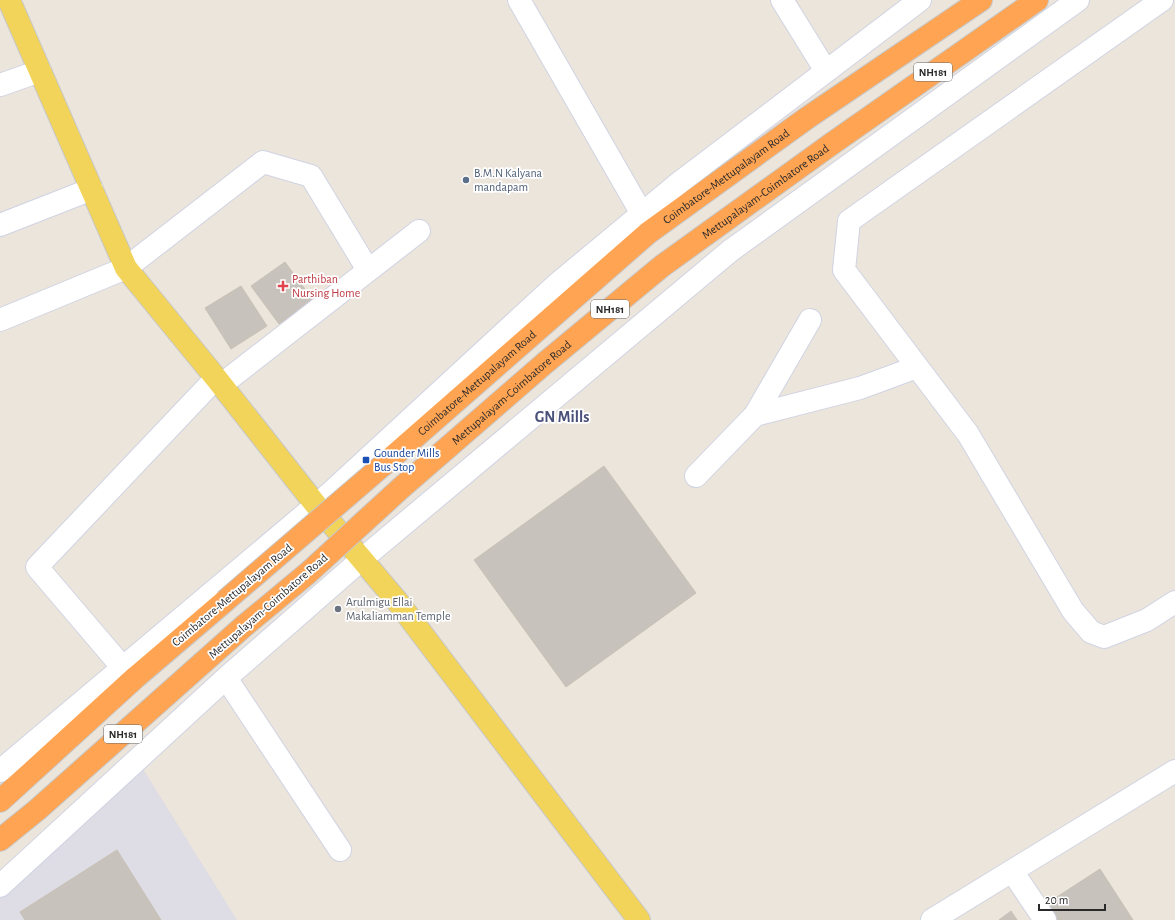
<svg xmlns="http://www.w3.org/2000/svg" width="1175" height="920" viewBox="0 0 1175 920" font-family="'Alegreya Sans',sans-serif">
	<rect width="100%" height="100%" fill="#ece5db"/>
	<path fill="#dedce4" d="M143 769 237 920H0V894Z"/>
	<path fill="#c7c2bb" stroke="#c7c1b5" d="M285 262 313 300 279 324 251 286Z
		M241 286 267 326 231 349 205 308Z
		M604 466 696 593 566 687 474 560Z
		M117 850 161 920H25L20 912Z
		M1100 869 1133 920H1052L1043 906Z
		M1011 911 1017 920H999Z"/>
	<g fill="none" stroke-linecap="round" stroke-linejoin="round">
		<defs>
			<path id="minor" d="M519 0 642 214
				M782 0 826 71
				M1162 0 849 221 844 270 968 434 1073 611 1091 632 1104 637 1147 620 1175 602
				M0 85 40 71
				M0 225 92 189
				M0 320 126 268 263 162 311 176 368 270
				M221 385 419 231
				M755 415 860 388 917 367
				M696 476 755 415 810 320
				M123 668 37 567 216 378
				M226 678 340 850
				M0 771 328 495 556 285 679 183 920 0
				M1012 871 1045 920
				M0 886 226 678 361 560 730 251 1078 0
				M932 920 1175 771"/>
			<path id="major" d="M9 0 126 268 216 378 316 505 397 601 639 920"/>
			<g id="highway">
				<path id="s1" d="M382 466 648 233 807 118 981 0"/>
				<path id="s2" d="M401 488 545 363 662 266 830 145 1037 0"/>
				<path d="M0 801 136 677 225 601"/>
				<path d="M0 840 37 810 244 626"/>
			</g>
		</defs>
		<use href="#minor" stroke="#d0d3e3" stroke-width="24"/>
		<use href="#major" stroke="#c7c7c7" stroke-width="24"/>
		<use href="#highway" stroke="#c7c7c7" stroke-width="24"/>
		<use href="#minor" stroke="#fff" stroke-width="22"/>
		<use href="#major" stroke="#f2d45a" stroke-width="22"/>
		<use href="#highway" stroke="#ffa453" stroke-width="22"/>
		<defs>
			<path id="highway-bridge" d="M225 601 382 466
				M244 626 308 573 401 488"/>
		</defs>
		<use href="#highway-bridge" stroke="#c7c7c7" stroke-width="24" stroke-linecap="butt"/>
		<use href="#highway-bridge" stroke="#ffa453" stroke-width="22"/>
	</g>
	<circle fill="#5c6f8a" stroke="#fff" stroke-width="1.5" cx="466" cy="180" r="4"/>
	<path fill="#e0444e" stroke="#fff" stroke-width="1.5" d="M281 280h4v4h4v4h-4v4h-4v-4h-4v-4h4z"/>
	<rect fill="#1a4fb4" stroke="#fff" stroke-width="1.5" x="362" y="456" width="8" height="8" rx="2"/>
	<circle fill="#6b7280" stroke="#fff" stroke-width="1.5" cx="338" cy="609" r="4"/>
	<g text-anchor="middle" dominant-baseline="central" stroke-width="3.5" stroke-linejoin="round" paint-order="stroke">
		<g fill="#fff" stroke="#696969" stroke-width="1">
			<rect x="914" y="63" width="38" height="18" rx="3"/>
			<rect x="591" y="300" width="38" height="18" rx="3"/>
			<rect x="104" y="725" width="38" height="18" rx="3"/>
		</g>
		<g font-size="11" font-weight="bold" fill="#292929">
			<text x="933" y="72">NH181</text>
			<text x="610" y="309">NH181</text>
			<text x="123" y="734">NH181</text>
		</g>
		<g font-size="12" fill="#4e5e75" stroke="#fff" text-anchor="start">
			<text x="474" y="173">B.M.N Kalyana<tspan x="474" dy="14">mandapam</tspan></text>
		</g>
		<g font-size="12" fill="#292929" stroke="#fff">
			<text stroke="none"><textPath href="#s1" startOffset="450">Coimbatore-Mettupalayam Road</textPath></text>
			<text stroke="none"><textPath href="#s2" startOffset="470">Mettupalayam-Coimbatore Road</textPath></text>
			<text stroke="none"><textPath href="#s1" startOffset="126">Coimbatore-Mettupalayam Road</textPath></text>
			<text stroke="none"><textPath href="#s2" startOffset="146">Mettupalayam-Coimbatore Road</textPath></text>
			<text transform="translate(232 595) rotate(-40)">Coimbatore-Mettupalayam Road</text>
			<text transform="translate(268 606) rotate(-41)">Mettupalayam-Coimbatore Road</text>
		</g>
		<g font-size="12" fill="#be3a42" stroke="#fff" text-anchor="start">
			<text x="292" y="279">Parthiban<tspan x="292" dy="14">Nursing Home</tspan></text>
		</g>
		<g font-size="12" fill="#164399" stroke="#fff" text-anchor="start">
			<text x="374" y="453">Gounder Mills<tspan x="374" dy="14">Bus Stop</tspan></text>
		</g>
		<g font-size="12" fill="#5b616d" stroke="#fff" text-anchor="start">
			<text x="346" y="602">Arulmigu Ellai<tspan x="346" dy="14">Makaliamman Temple</tspan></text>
		</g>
		<g font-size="16" font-weight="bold" fill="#49507a" stroke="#fff">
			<text x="562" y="417">GN Mills</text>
		</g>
	</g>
	<path d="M1039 904v6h66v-6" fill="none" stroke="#292929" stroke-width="2"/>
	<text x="1045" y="904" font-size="12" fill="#292929" stroke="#ffffff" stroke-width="3" paint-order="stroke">20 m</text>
</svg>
